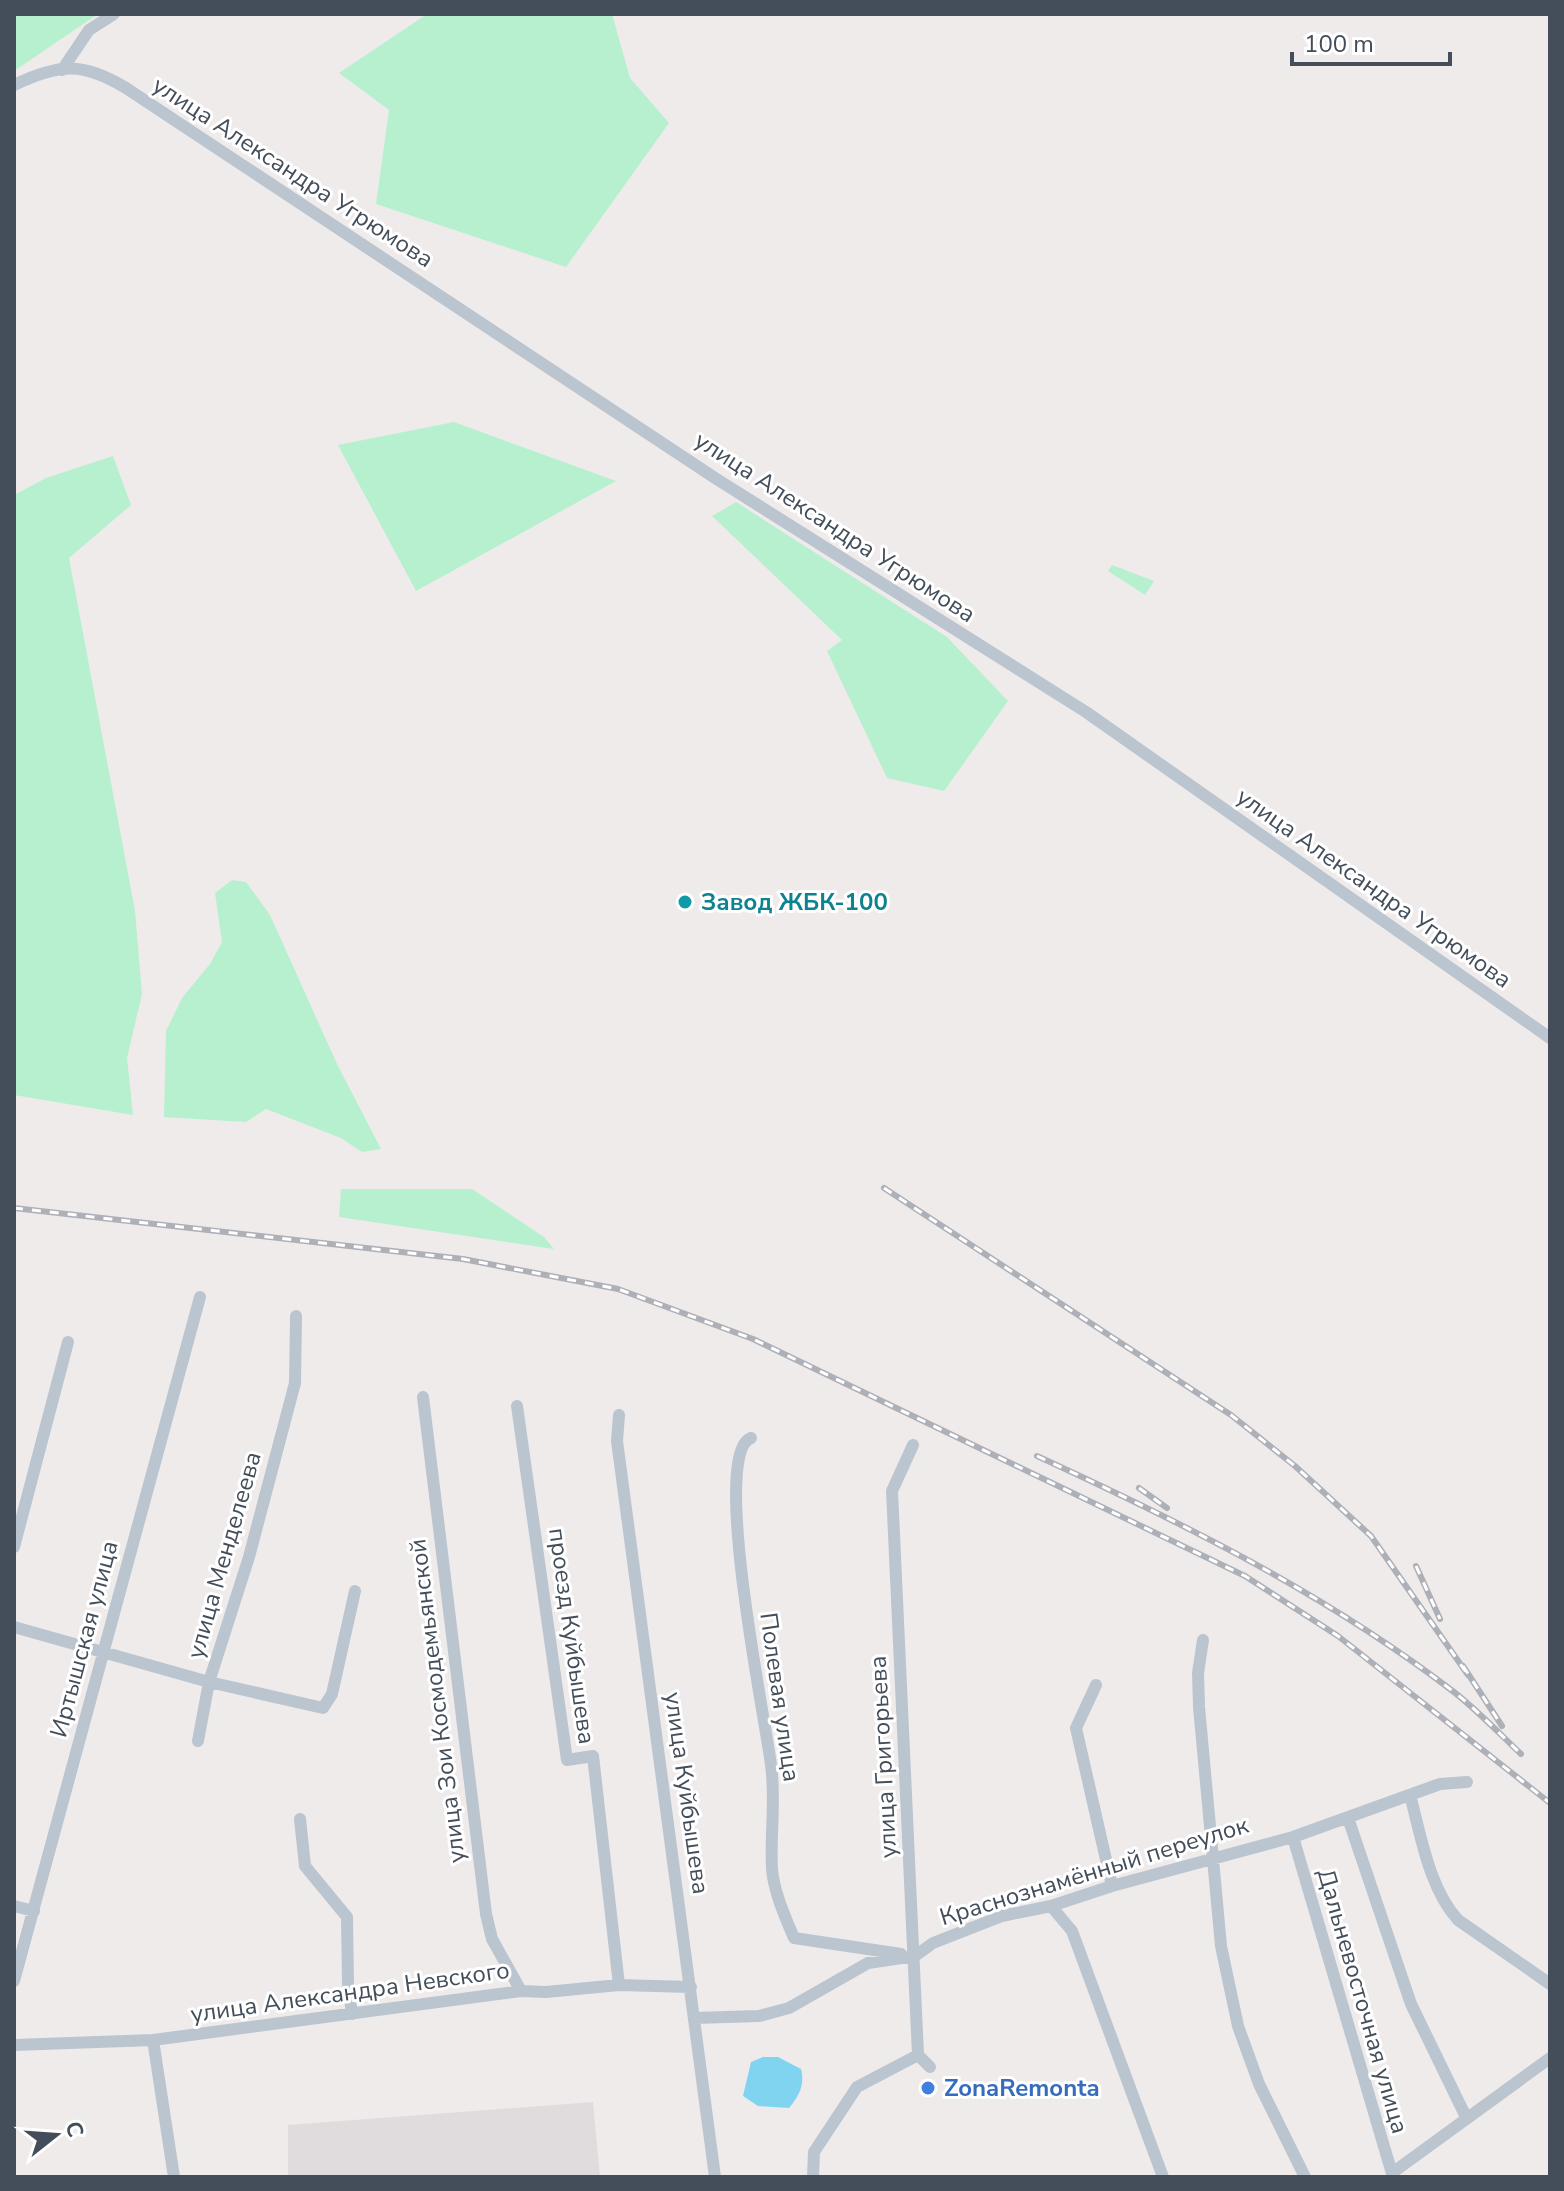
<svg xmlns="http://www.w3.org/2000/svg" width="1564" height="2191" viewBox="0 0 1564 2191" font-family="'Nunito Sans',sans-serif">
	<rect width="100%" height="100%" fill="#efebeb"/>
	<path fill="#e0dcdd" d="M593 2102 600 2177H288V2125Z"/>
	<path fill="#b6f0cf" d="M14 14H98L14 71Z
		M427 14H612L630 78 669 123 566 267 376 204 389 110 339 73Z
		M454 422 616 481 416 591 338 445Z
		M113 456 131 505 69 558 135 911 142 994 127 1058 133 1115 14 1095V495L46 478Z
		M736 502 947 637 1008 701 944 791 887 778 827 651 842 640 712 516Z
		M1112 565 1154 581 1145 595 1108 571Z
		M232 880 246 882 270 915 337 1064 381 1149 362 1152 341 1138 266 1109 246 1122 164 1117 166 1031 182 998 210 964 222 942 215 893Z
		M341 1189H472L544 1237 554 1249 339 1217Z"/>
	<path fill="#80d4f0" d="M763 2057H778L801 2069C805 2085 799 2096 789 2108L758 2106 743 2096 751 2062Z"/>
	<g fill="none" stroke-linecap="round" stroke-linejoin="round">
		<path stroke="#bbc5cf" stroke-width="12" d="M62 70 89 30 114 14
			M14 85C60 63 83 62 126 88L715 478 1086 712 1550 1038
			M423 1397 486 1914 492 1939 521 1991
			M517 1406 567 1760 593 1756 619 1985
			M619 1415 617 1441 715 2177
			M751 1438C710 1453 766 1722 771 1765 776 1799 770 1835 772 1869 774 1892 785 1917 794 1938L901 1954
			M913 1445 892 1491 918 2055 930 2067
			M14 1547 68 1342
			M14 1627 209 1682 323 1708 332 1694 355 1591
			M1203 1640 1198 1673 1199 1707 1221 1946 1238 2026 1259 2084 1305 2177
			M1096 1685 1076 1728 1112 1886
			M198 1741 209 1682 249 1557 295 1383 296 1316
			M1410 1795C1421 1836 1429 1888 1458 1920L1550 1984
			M1348 1818 1411 2004 1466 2117
			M300 1819 305 1866 347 1917 348 1983 352 2014
			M1293 1837 1393 2177
			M14 1906 34 1911
			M1051 1906 1072 1931 1163 2177
			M14 1981 200 1297
			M694 2018 759 2016 789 2008 868 1963 915 1956 933 1943 1002 1916 1051 1906 1112 1886 1293 1837 1440 1784 1467 1782
			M153 2040 174 2177
			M14 2045 153 2040 521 1991 546 1992 619 1985 691 1987
			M1392 2173 1550 2058
			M813 2177 814 2152 857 2087 918 2055"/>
		<defs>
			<path id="rail" d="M884 1188 1231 1415 1295 1466 1371 1536 1468 1675
				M14 1208 463 1259 618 1289 753 1339 1245 1576 1338 1636 1550 1803
				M1037 1456C1183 1523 1326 1594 1454 1692 1478 1711 1499 1733 1521 1754
				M1139 1488 1167 1508
				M1416 1566 1440 1619
				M1463 1666 1502 1726"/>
		</defs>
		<use href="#rail" stroke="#adb0b7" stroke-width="6"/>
		<use href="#rail" stroke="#fff" stroke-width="3" stroke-dasharray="9" stroke-linecap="butt"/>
	</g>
	<circle fill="#0f9aa8" stroke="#fff" stroke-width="3" cx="685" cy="902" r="8"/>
	<circle fill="#3f7fe0" stroke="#fff" stroke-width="3" cx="928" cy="2088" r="8"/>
	<g text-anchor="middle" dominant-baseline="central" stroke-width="6" stroke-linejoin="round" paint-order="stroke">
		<g font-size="24" fill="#434e5a" stroke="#fff">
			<text transform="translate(293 172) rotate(33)">улица Александра Угрюмова</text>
			<text transform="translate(835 527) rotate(33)">улица Александра Угрюмова</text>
			<text transform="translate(1374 888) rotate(35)">улица Александра Угрюмова</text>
			<text transform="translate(224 1555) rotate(-74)">улица Менделеева</text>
			<text transform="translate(572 1636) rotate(82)">проезд Куйбышева</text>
			<text transform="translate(84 1639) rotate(-75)">Иртышская улица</text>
			<text transform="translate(780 1697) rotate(82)">Полевая улица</text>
			<text transform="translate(437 1701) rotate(-97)">улица Зои Космодемьянской</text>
			<text transform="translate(883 1757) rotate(-93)">улица Григорьева</text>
			<text transform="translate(687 1793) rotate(82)">улица Куйбышева</text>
			<text transform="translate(1094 1871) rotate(-17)">Краснознамённый переулок</text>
			<text transform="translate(350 1992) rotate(-8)">улица Александра Невского</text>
			<text transform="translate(1363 2001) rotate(74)">Дальневосточная улица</text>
		</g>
		<g font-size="24" font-weight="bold" fill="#0d838f" stroke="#fff" text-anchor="start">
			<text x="701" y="902">Завод ЖБК-100</text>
		</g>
		<g font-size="24" font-weight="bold" fill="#366cbe" stroke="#fff" text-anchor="start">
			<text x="944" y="2088">ZonaRemonta</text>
		</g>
	</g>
	<rect width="1564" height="2191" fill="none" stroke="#434e5a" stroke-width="32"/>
	<g transform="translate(56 2135) rotate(73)" stroke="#ffffff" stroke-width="6" paint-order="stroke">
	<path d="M0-6L14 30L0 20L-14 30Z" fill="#434e5a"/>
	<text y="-12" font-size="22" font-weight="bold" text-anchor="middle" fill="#434e5a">С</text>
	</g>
	<path d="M1292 52v12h158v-12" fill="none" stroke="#434e5a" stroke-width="4"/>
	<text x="1304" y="52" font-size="24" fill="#434e5a" stroke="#ffffff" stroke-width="6" paint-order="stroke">100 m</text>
</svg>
